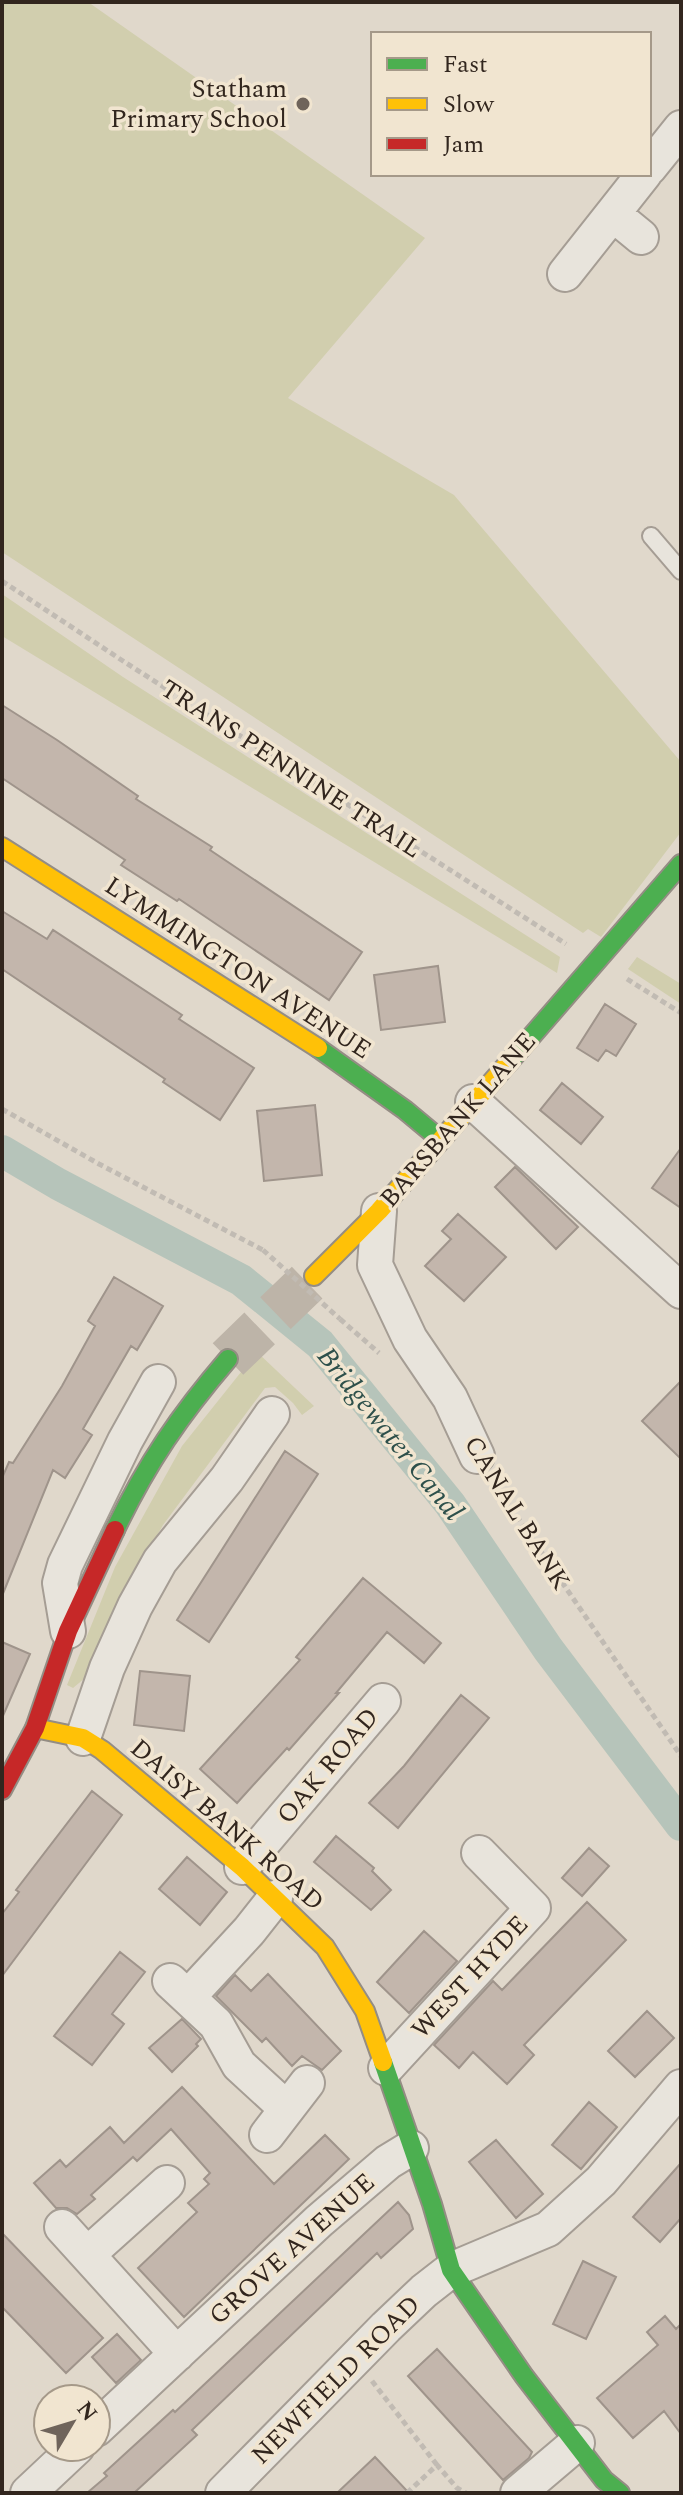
<svg xmlns="http://www.w3.org/2000/svg" width="683" height="2495" viewBox="0 0 683 2495" font-family="Spectral,serif">
	<rect width="100%" height="100%" fill="#e0d8cb"/>
	<path fill="#d1ceae" d="M2 2H88L425 238 288 398 454 495 681 762V832L601 937 588 929 583 933 2 552Z
		M2 594 123 677 560 957 557 973 2 636Z
		M637 957 681 984V1004L628 969Z
		M257 1352 314 1406 302 1415 293 1403 275 1387 265 1388 163 1525 121 1599 85 1678 73 1688 67 1685 115 1567 182 1446Z"/>
	<g fill="none" stroke-linecap="round" stroke-linejoin="round">
		<path stroke="#b6c4ba" stroke-width="32" d="M2 1151 58 1184 241 1280 320 1344 450 1504 548 1649 681 1825"/>
	</g>
	<path fill="#c3b6ac" stroke="#9f948b" stroke-width="2" d="M2 705 57 740 138 796 136 799 212 847 210 850 362 952 329 1000 179 899 177 901 121 865 125 860 2 778Z
		M2 911 47 939 53 930 182 1015 179 1019 254 1068 220 1120 163 1082 165 1079 2 969Z
		M438 966 445 1022 381 1030 374 975Z
		M605 1004 636 1024 616 1056 606 1050 598 1061 577 1048Z
		M562 1083 603 1117 581 1144 540 1110Z
		M315 1105 322 1175 264 1181 257 1111Z
		M681 1148V1208L652 1188Z
		M515 1167 578 1227 556 1249 495 1187Z
		M458 1214 506 1257 464 1301 425 1266 451 1239 442 1231Z
		M114 1277 163 1306 137 1350 131 1346 83 1429 92 1435 65 1478 53 1470 2 1596V1478L9 1462 13 1463 62 1386 95 1326 88 1321Z
		M681 1381V1459L642 1421Z
		M285 1451 318 1474 209 1642 177 1620Z
		M363 1578 441 1643 424 1663 387 1632 336 1693H339L289 1750 287 1748 237 1803 200 1769 300 1660 296 1657Z
		M2 1642 30 1654 2 1718Z
		M140 1671 190 1676 184 1731 134 1725Z
		M461 1695 489 1718 398 1828 369 1803 404 1766Z
		M92 1791 122 1815 2 1976V1914L19 1892 16 1890Z
		M336 1836 374 1868 372 1871 391 1890 371 1910 314 1862Z
		M589 1848 609 1866 582 1896 562 1878Z
		M187 1857 227 1892 200 1925 159 1889Z
		M587 1902 626 1940 524 2045 534 2055 507 2084 473 2052 459 2068 434 2045 493 1981 502 1990Z
		M424 1931 457 1961 409 2013 377 1982Z
		M120 1952 145 1972 112 2014 124 2024 92 2065 54 2036Z
		M268 1974 341 2051 322 2070 302 2056 292 2066 266 2038 262 2042 216 1996 235 1975 251 1991Z
		M647 2011 674 2038 635 2077 608 2051Z
		M182 2019 201 2039 196 2044 198 2046 172 2072 149 2048Z
		M182 2087 274 2184 325 2135 349 2159 184 2317 138 2268 197 2212 188 2203 209 2184 204 2179 210 2173 171 2129 137 2161 133 2157 91 2195 95 2199 77 2214 67 2208H56L34 2183 60 2160 66 2167 110 2127 124 2143Z
		M589 2102 617 2127 581 2169 552 2145Z
		M496 2140 543 2194 516 2218 469 2162Z
		M681 2163V2218L660 2242 633 2217Z
		M398 2202 409 2215 413 2229 381 2258 377 2253 192 2430 197 2435 134 2493H87L107 2476 104 2473 173 2410 175 2412Z
		M2 2233 103 2338 66 2373 2 2307Z
		M583 2261 616 2277 586 2339 553 2324Z
		M665 2316 676 2329 681 2324V2434L664 2411 633 2438 597 2398 658 2345 647 2332Z
		M117 2334 141 2360 116 2383 92 2357Z
		M437 2349 532 2452 529 2458 503 2480 408 2376Z
		M375 2457 409 2493H337Z"/>
	<g fill="none" stroke-linecap="round" stroke-linejoin="round">
		<path stroke="#bdb4a8" stroke-width="44" stroke-dasharray="44 22" stroke-linecap="butt" d="M228 1359 314 1276"/>
		<defs>
			<path id="lane" d="M651 536 681 571"/>
			<path id="street" d="M649 168 681 128
				M613 214 641 237
				M565 274 644 174
				M473 1102 681 1291
				M379 1211 375 1265 410 1339 450 1398 477 1456
				M68 1631 60 1583 65 1565 125 1441 158 1382
				M83 1738 107 1668 135 1606 160 1561 227 1479 272 1414
				M242 1867 383 1701
				M170 1981 216 2024 239 2065 287 2109
				M188 1997 249 1931 275 1898
				M386 2068 533 1908 479 1853
				M267 2135 307 2083
				M62 2227 177 2354
				M88 2254 167 2183
				M96 2429 319 2221 388 2162 411 2148
				M28 2493 77 2447
				M223 2493 386 2327 424 2291 451 2270 548 2229 601 2181 681 2087
				M518 2493 577 2443"/>
			<path id="fast" d="M318 1048 405 1110 441 1140
				M510 1061 681 864
				M115 1530C147 1463 180 1415 228 1359
				M383 2062 432 2204 451 2270 524 2376 604 2480 620 2493"/>
			<path id="slow" d="M2 847 318 1048
				M314 1276 379 1211 510 1061
				M35 1728 83 1738 102 1750 242 1867 325 1947 365 2011 383 2062"/>
			<path id="jam" d="M2 1790 35 1728 68 1631 115 1530"/>
		</defs>
		<use href="#lane" stroke="#a59d94" stroke-width="20"/>
		<use href="#street" stroke="#a59d94" stroke-width="38"/>
		<use href="#fast" stroke="#948d84" stroke-width="22"/>
		<use href="#slow" stroke="#948d84" stroke-width="22"/>
		<use href="#jam" stroke="#948d84" stroke-width="22"/>
		<path stroke="#c1bbb3" stroke-width="5" stroke-dasharray="6 4" stroke-linecap="butt" d="M2 581 123 661 566 944
			M627 979 681 1013
			M2 1109 99 1164 263 1250
			M340 1319 379 1353
			M494 1483 681 1756
			M372 2381 437 2465
			M407 2493 437 2465 457 2488 466 2493"/>
		<use href="#lane" stroke="#e8e4dc" stroke-width="16"/>
		<use href="#street" stroke="#e8e4dc" stroke-width="34"/>
		<use href="#fast" stroke="#4caf50" stroke-width="18"/>
		<use href="#slow" stroke="#ffc107" stroke-width="18"/>
		<use href="#jam" stroke="#c62828" stroke-width="18"/>
		<path stroke="#c1bbb3" stroke-width="5" stroke-dasharray="6 4" stroke-linecap="butt" d="M263 1250 340 1319"/>
	</g>
	<circle fill="#6f645b" stroke="#f1e5d0" stroke-width="3" cx="303" cy="104" r="8"/>
	<g text-anchor="middle" dominant-baseline="central" stroke-width="7" stroke-linejoin="round" paint-order="stroke">
		<g font-size="26" fill="#32261e" stroke="#f1e5d0" text-anchor="end">
			<text x="287" y="89">Statham<tspan x="287" dy="30">Primary School</tspan></text>
		</g>
		<g font-size="26" fill="#32261e" stroke="#f1e5d0">
			<text transform="translate(291 769) rotate(33)">TRANS PENNINE TRAIL</text>
			<text transform="translate(238 968) rotate(33)">LYMMINGTON AVENUE</text>
			<text transform="translate(458 1120) rotate(-49)">BARSBANK LANE</text>
			<text transform="translate(517 1513) rotate(58)">CANAL BANK</text>
			<text transform="translate(328 1766) rotate(-50)">OAK ROAD</text>
			<text transform="translate(227 1825) rotate(41)">DAISY BANK ROAD</text>
			<text transform="translate(470 1977) rotate(-47)">WEST HYDE</text>
			<text transform="translate(292 2249) rotate(-42)">GROVE AVENUE</text>
			<text transform="translate(336 2380) rotate(-45)">NEWFIELD ROAD</text>
		</g>
		<g font-size="28" font-style="italic" fill="#2e504b" stroke="#f1e5d0">
			<text transform="translate(390 1434) rotate(51)">Bridgewater Canal</text>
		</g>
	</g>
	<rect width="683" height="2495" fill="none" stroke="#32261e" stroke-width="8"/>
	<rect x="371" y="32" width="280" height="144" fill="#f1e5d0" stroke="#a59989" stroke-width="2"/>
	<rect x="387" y="58" width="40" height="12" fill="#4caf50" stroke="#a59989" stroke-width="2"/>
	<text x="443" y="72" font-size="24" fill="#32261e">Fast</text>
	<rect x="387" y="98" width="40" height="12" fill="#ffc107" stroke="#a59989" stroke-width="2"/>
	<text x="443" y="112" font-size="24" fill="#32261e">Slow</text>
	<rect x="387" y="138" width="40" height="12" fill="#c62828" stroke="#a59989" stroke-width="2"/>
	<text x="443" y="152" font-size="24" fill="#32261e">Jam</text>
	<g transform="translate(72 2423) rotate(52)"><circle r="38" fill="#f1e5d0" stroke="#a59989" stroke-width="2"/>
	<path d="M0-6L14 30L0 20L-14 30Z" fill="#6f645b"/>
	<text y="-12" font-size="22" font-weight="bold" text-anchor="middle" fill="#32261e">N</text>
	</g>
</svg>
